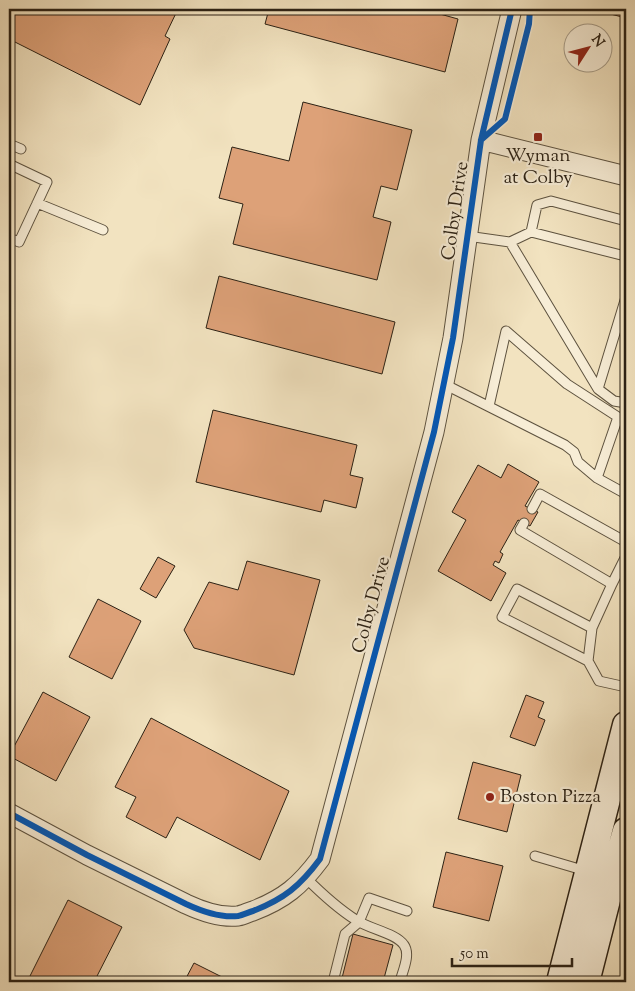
<svg xmlns="http://www.w3.org/2000/svg" width="635" height="991" viewBox="0 0 635 991" font-family="'Sorts Mill Goudy',serif">
	<rect width="100%" height="100%" fill="#f2e3c0"/>
	<filter id="stains"><feTurbulence type="fractalNoise" baseFrequency=".004" numOctaves="4"/><feColorMatrix values="0 0 0 0 .2 0 0 0 0 .09 0 0 0 0 .02 0 0 0 .5 -.17"/></filter>
	<radialGradient id="worn" r=".72"><stop offset=".6" stop-color="#630" stop-opacity="0"/><stop offset="1" stop-color="#630" stop-opacity=".3"/></radialGradient>
	<path fill="#dda178" stroke="#2b2114" d="M9 9H178L165 36 170 39 140 105 9 39Z
		M269 9H441L440 14 458 19 445 72 265 24Z
		M591 9H626V18Z
		M303 102 412 130 397 190 381 186 373 217 391 222 377 280 233 244 243 204 219 198 232 147 289 161Z
		M219 276 395 322 382 374 206 328Z
		M213 410 357 445 350 475 363 478 356 508 324 500 321 512 196 482Z
		M508 464 539 482 525 506 538 512 530 526 518 520 500 552 503 554 499 563 495 561 493 565 506 573 491 601 438 571 466 520 452 512 478 465 501 478Z
		M158 557 175 566 156 598 140 589Z
		M247 561 320 580 294 675 194 648 184 630 209 582 238 590Z
		M98 599 141 621 112 679 69 657Z
		M43 692 90 717 56 781 9 756Z
		M526 695 544 702 538 717 545 720 535 746 510 737Z
		M151 718 289 791 260 860 177 817 166 838 126 817 136 797 115 787Z
		M473 762 521 775 507 832 458 819Z
		M446 852 503 866 489 921 433 907Z
		M68 900 122 927 94 982H27Z
		M353 934 393 945 383 982H341Z
		M194 963 232 982H184Z"/>
	<g fill="none" stroke-linecap="round" stroke-linejoin="round">
		<defs>
			<path id="lane" d="M9 144 21 149
				M9 164 47 182 19 242 9 238
				M37 203 103 230
				M531 232 537 205 551 201 626 221
				M467 236 510 242 531 232 625 256
				M510 242 598 389 614 401 626 403
				M444 384 565 445 574 452 578 462 597 478 626 494
				M598 389 626 297
				M489 406 506 331 567 384 618 417 597 478
				M532 509 540 494 626 542
				M524 523 520 530 612 584 626 556
				M592 628 588 661 502 617 517 589 592 628 612 584
				M588 661 599 681 626 687
				M535 856 586 871
				M306 878C322 894 337 908 356 920 369 929 396 933 404 945 411 955 402 972 400 982
				M333 982 345 934 359 922 369 898 407 911"/>
			<path id="street" d="M481 140 626 176
				M9 813 87 855 186 904C201 911 221 918 238 916 243 915 249 912 253 911 284 899 300 886 320 859L434 432 453 338 481 140 512 9"/>
			<path id="secondary" d="M560 982 626 725
				M586 982 612 880 626 831"/>
		</defs>
		<use href="#lane" stroke="#5d523f" stroke-width="11"/>
		<use href="#street" stroke="#5d523f" stroke-width="21"/>
		<use href="#secondary" stroke="#2b2114" stroke-width="29"/>
		<use href="#lane" stroke="#f7edd6" stroke-width="9"/>
		<use href="#street" stroke="#f7edd6" stroke-width="19"/>
		<use href="#secondary" stroke="#f7edd6" stroke-width="26"/>
		<defs>
			<path id="cycleway" d="M481 140 505 119 529 24 530 9
				M9 813 87 855 186 904C201 911 221 918 238 916 243 915 249 912 253 911 284 899 300 886 320 859L434 432 453 338 481 140 512 9"/>
		</defs>
		<use href="#cycleway" stroke="#f7edd6" stroke-width="9"/>
		<use href="#cycleway" stroke="#0057b8" stroke-width="6"/>
	</g>
	<g fill="#8f2418" stroke="#f7edd6" stroke-width="2">
		<rect x="533" y="132" width="10" height="10" rx="2.5"/>
		<circle cx="490" cy="797" r="5"/>
	</g>
	<g text-anchor="middle" dominant-baseline="central" stroke-width="4.5" stroke-linejoin="round" paint-order="stroke">
		<g font-size="19" fill="#2b2114" stroke="#f7edd6">
			<text x="538" y="156">Wyman<tspan x="538" dy="22">at Colby</tspan></text>
			<text x="500" y="797" text-anchor="start">Boston Pizza</text>
		</g>
		<g font-size="19" fill="#2b2114" stroke="#f7edd6">
			<text transform="translate(456 211) rotate(-82)">Colby Drive</text>
			<text transform="translate(372 605) rotate(-75)">Colby Drive</text>
		</g>
	</g>
	<rect width="635" height="991" fill="none" stroke="#f2e3c0" stroke-width="30"/>
	<rect x="10" y="10" width="615" height="971" fill="none" stroke="#2b2114" stroke-width="2.5"/>
	<rect x="15" y="15" width="605" height="961" fill="none" stroke="#2b2114"/>
	<g transform="translate(588 48) rotate(54)"><circle r="24" fill="#f7edd6" stroke="#a59b88"/>
	<path d="M0-4L9 19L0 12L-9 19Z" fill="#8f2418"/>
	<text y="-8" font-size="14" font-weight="bold" text-anchor="middle" fill="#2b2114">N</text>
	</g>
	<path d="M452 958v8h120v-8" fill="none" stroke="#2b2114" stroke-width="2.5"/>
	<text x="460" y="958" font-size="15" fill="#2b2114" stroke="#f7edd6" stroke-width="4" paint-order="stroke">50 m</text>
	<rect width="100%" height="100%" filter="url(#stains)"/>
	<rect width="100%" height="100%" fill="url(#worn)"/>
</svg>
